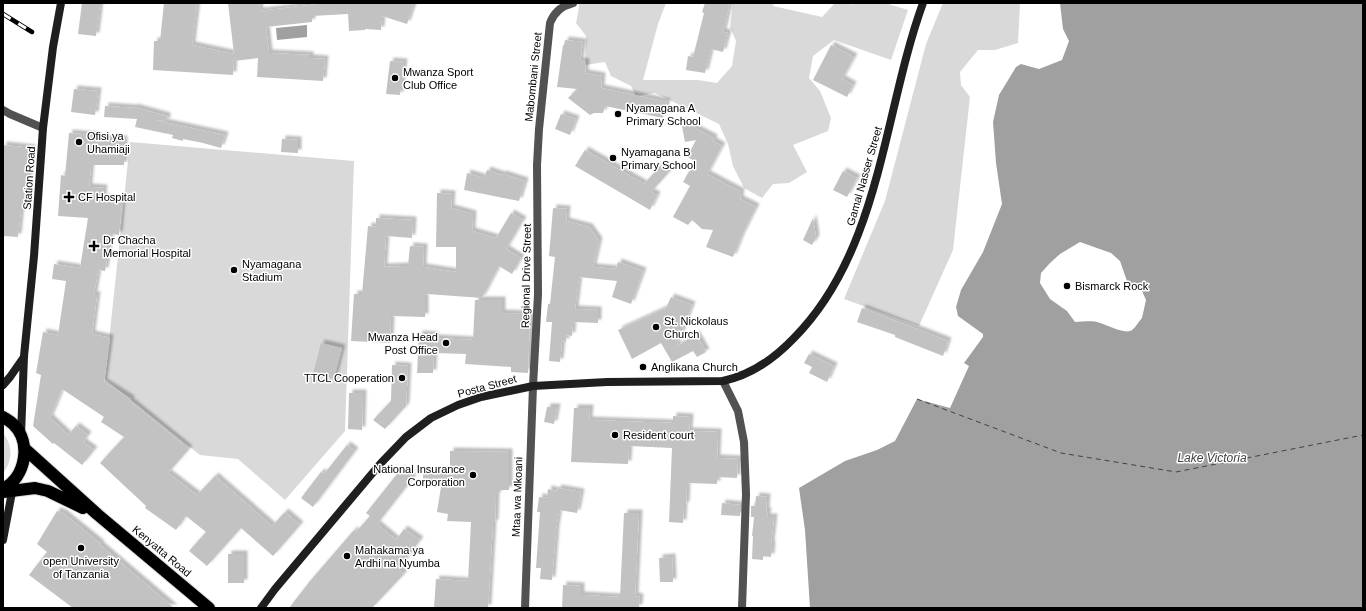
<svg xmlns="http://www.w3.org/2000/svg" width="1366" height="611" viewBox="0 0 1366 611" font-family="Helvetica,sans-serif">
	<defs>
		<filter id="shadow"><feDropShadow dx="3.5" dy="-3.5" stdDeviation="1" flood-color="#0004"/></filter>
	</defs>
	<rect width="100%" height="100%" fill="#fff"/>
	<path fill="#d9d9d9" d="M578 3H666L658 24 643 80H698L717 83 732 66 736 41 730 27 733 3H774L773 6 822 17 835 3H849L852 5 853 3H885L908 10 891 60 834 40 813 56 809 78 820 91 831 118 828 131 793 145 807 172 789 183 773 184 762 198 744 188 733 166 728 144 719 124 655 93 636 96 631 86 611 76 605 62 585 65 586 36 576 23 579 7Z
		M943 3H1020L1018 43 995 50H978L960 72 961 85 970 97 953 250 919 326 844 299 885 201 926 44Z
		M130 142 354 161 345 431 285 500 238 459 200 455 105 379Z
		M3 433C13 445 13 461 3 473Z"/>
	<path fill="#a0a0a0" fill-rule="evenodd" d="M1060 3H1363V608H810L805 530 799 488 845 461 877 450 895 441 917 399 950 408 969 366 964 363 983 337V334L958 316 956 307 961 290 983 252 1002 204 996 163 993 122 999 95 1016 67 1021 64 1039 69 1062 60 1069 41 1063 29ZM1080 242 1111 253 1120 261 1127 281 1142 291 1146 300 1142 318C1138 322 1136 327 1132 330 1126 335 1107 325 1100 323 1092 320 1083 322 1075 322L1067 311 1050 299 1040 283 1041 273 1050 263 1060 254Z
		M307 25V37L277 40 276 28Z"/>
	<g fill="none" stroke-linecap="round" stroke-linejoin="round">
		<path stroke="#414141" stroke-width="1" stroke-dasharray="5 4" stroke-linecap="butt" d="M917 399 1061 453 1176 472 1363 435"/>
	</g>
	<path fill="#c2c2c2" filter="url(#shadow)" d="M82 3H100L96 36 78 34Z
		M164 3H197L192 45 234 54 228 3H259L260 11 327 3H414L407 24 382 16 381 30 365 29V30L349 31 348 14 312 16V22L266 27 269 53 310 55V58L325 59 323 81 257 77 258 58 234 61V57L233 75 153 70 154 41H160Z
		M705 3H730L723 32 728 33 723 52 711 49 705 73 686 70 688 56 693 57 704 13 702 12Z
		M565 40 583 42 580 61 586 62 585 73 602 76 601 88 667 102 663 118 605 106 603 113H594L590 115 568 98 577 89 557 87 563 45H564Z
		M831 45 854 57 842 79 853 85 847 97 813 80Z
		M390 61 404 62 400 95 386 94Z
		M74 89 98 91 95 115 71 112Z
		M105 106 134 108V107L167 116V121L154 120 225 135 221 148 203 143 183 139V141L172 138 173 135 135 127 137 119 104 117Z
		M561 114 576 119 570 135 555 129Z
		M681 121 714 138 713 141 722 146 707 174 741 192 740 199 756 207 741 237 733 257 706 247 713 230 702 229 692 220 688 225 673 217 690 186 683 182 695 161 687 157 696 140 685 142Z
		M69 133 93 135V139H124V165H91L89 187 104 188 103 197 111 199 110 202 122 203 119 235 111 234 105 271 98 270 94 295H97L92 334 110 338 104 382 131 399 130 401 189 449 168 473 197 495 215 476 272 526 285 512 300 525 273 556 241 528 207 566 189 551 206 532 186 516 176 530 145 508 146 506 100 463 124 437 101 422 104 417 62 389 50 418 68 435 76 426 88 435 83 442 94 450 82 465 54 443 53 444 33 426 41 375 36 373 43 332 58 335 66 281 52 279 54 264 80 268 88 218 58 216 61 175 65 176Z
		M282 139 298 140V153L281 152Z
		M3 145 32 148 26 200 22 199 18 237 3 236Z
		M585 150 644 184 661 165 669 172 651 192 657 195 650 210 575 166Z
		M487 170 502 175 503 174 525 181 519 201 464 190 467 173 484 178Z
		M843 171 857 178 847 197 833 190Z
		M437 193 452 194 451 208 473 214 472 231 496 238 511 213 523 220 506 249 521 258 512 274 499 266 482 298 427 294 425 295V317L391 316 390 343 351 341 354 294H362L368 226 376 227V218L413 220 412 238 386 236 384 267 408 266 410 246 424 247 423 267 456 272V247H436Z
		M553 208 567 209 566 221 589 227 599 241 593 267 616 269 618 262 643 271 631 304 612 297 617 281 579 277 575 309 598 310V323L573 322 572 336 566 335V342L562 341 560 362 549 361 552 322H546L548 304H550L555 257 549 256Z
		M813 218 816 238 812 245 803 240Z
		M671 297 692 305 676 347 696 334 706 352 697 357 693 351 672 362 661 343 632 359 618 330 666 308Z
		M475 300H502V313L530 314 528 373 511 372V367L465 364 466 354 434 353 433 373H417L419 334 435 335V338L473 340Z
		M862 308 948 341 943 356 895 337V335L857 322Z
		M321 343 342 348 334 379 313 374Z
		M809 354 834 366 827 382 809 373 812 367 804 363Z
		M392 365 408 366 406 406 385 429 373 420 391 401Z
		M349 393H363L362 430 348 429Z
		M547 407H557L554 424 544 422Z
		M574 408H590L589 420 673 423V416L690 417 689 431 718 432 717 458 738 459 737 478 717 477V484L687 483 686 505H684L683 523 669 522 672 448 629 446 628 464 571 462Z
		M347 445 355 451 313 507 301 498 321 472 324 474Z
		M450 451 509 452V490H498V495H496L495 523H493L488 608H434L436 579 468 581 471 522 447 521 448 514 437 512 441 487H423V473H450Z
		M401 469 413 478 377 524 396 540 404 529 420 540 399 569 404 574 372 608H289L310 581 354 530 356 532 370 516 366 513Z
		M558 488 581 492 577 513 559 510 556 529 552 580 540 579 541 568H536L540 512H537L539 497 547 498 548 489 557 491Z
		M756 496 767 497 766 511H768L767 517H774L771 544H772L771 557 763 556V560L752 559 753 536H752L754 517H751V506H755Z
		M722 503 740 505V516L721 515Z
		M57 511 63 513 101 544 100 545 174 608H73L29 575 47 552 37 544Z
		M624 513H639L635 596 640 597 639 608H562L563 585 581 586V595L620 597Z
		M228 554H244V583H228Z
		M672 557 673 582H660L659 558Z"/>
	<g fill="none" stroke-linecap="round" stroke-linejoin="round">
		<defs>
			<path id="highway" d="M3 417C6 419 10 421 13 424 32 442 26 477 3 489
				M25 449 97 514 209 608
				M3 492 35 488 48 491 83 508"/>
		</defs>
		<use href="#highway" stroke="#dbdbdb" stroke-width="14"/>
		<path stroke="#525252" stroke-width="8" d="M3 110 10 114 43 128
			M723 381 738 411 744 442 746 494 742 608
			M525 608 533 386 538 294 537 165 539 129 550 23C554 12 561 6 573 3"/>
		<path stroke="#1f1f1f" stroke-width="8" d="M3 385 10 377 24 357
			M21 435 24 356 34 256 43 128 53 47 61 3
			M3 540 13 487
			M261 608 275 589 381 463 406 437 431 418 458 405 481 397 533 386 607 382 723 381C751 375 774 359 794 338 881 250 883 113 923 3"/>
		<use href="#highway" stroke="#000" stroke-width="12"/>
		<defs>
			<path id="rail" d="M3 14 32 32"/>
		</defs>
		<use href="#rail" stroke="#000" stroke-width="4.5"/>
		<use href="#rail" stroke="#fff" stroke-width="3" stroke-dasharray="9" stroke-linecap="butt"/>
	</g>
	<g fill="#000" stroke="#fff" stroke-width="1.5">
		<circle cx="395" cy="78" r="4"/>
		<circle cx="618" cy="114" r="4"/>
		<circle cx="79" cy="142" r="4"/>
		<circle cx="613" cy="158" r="4"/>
		<path d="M67 191h4v4h4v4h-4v4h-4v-4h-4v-4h4z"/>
		<path d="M92 240h4v4h4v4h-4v4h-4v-4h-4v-4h4z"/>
		<circle cx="234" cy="270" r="4"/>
		<circle cx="1067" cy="286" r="4"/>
		<circle cx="656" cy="327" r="4"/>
		<circle cx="446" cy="343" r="4"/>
		<circle cx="643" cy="367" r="4"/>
		<circle cx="402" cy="378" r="4"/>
		<circle cx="615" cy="435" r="4"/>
		<circle cx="473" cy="475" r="4"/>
		<circle cx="81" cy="548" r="4"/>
		<circle cx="347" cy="556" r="4"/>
	</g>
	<g text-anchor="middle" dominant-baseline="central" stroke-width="3" stroke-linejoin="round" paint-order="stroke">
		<g font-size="11" fill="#000" stroke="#fff" text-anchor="start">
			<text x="403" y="72">Mwanza Sport<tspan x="403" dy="13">Club Office</tspan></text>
			<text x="626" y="108">Nyamagana A<tspan x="626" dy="13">Primary School</tspan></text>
			<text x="87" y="136">Ofisi ya<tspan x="87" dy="13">Uhamiaji</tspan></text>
			<text x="621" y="152">Nyamagana B<tspan x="621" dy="13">Primary School</tspan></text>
			<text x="78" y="197">CF Hospital</text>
			<text x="103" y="240">Dr Chacha<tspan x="103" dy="13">Memorial Hospital</tspan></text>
			<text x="242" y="264">Nyamagana<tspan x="242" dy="13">Stadium</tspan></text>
			<text x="1075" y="286">Bismarck Rock</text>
			<text x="664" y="321">St. Nickolaus<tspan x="664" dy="13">Church</tspan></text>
			<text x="438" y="337" text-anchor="end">Mwanza Head<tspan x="438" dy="13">Post Office</tspan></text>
			<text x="651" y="367">Anglikana Church</text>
			<text x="394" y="378" text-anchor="end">TTCL Cooperation</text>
			<text x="623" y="435">Resident court</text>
			<text x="465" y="469" text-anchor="end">National Insurance<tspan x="465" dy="13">Corporation</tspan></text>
			<text x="355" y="550">Mahakama ya<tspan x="355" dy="13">Ardhi na Nyumba</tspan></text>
			<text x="81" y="561" text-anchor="middle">open University<tspan x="81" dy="13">of Tanzania</tspan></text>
		</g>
		<g font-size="11" fill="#000" stroke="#fff">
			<text transform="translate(533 77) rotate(-84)">Mabombani Street</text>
			<text transform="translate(864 176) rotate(-74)">Gamal Nasser Street</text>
			<text transform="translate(29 178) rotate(-86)">Station Road</text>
			<text transform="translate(526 276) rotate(-89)">Regional Drive Street</text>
			<text transform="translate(487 386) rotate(-15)">Posta Street</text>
			<text transform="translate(517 497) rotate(-88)">Mtaa wa Mkoani</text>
			<text transform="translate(162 551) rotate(40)">Kenyatta Road</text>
		</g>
		<g font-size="12" font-style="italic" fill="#414141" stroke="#fff">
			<text x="1212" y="458">Lake Victoria</text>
		</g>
	</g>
	<rect width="1366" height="611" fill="none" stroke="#000000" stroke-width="8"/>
</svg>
